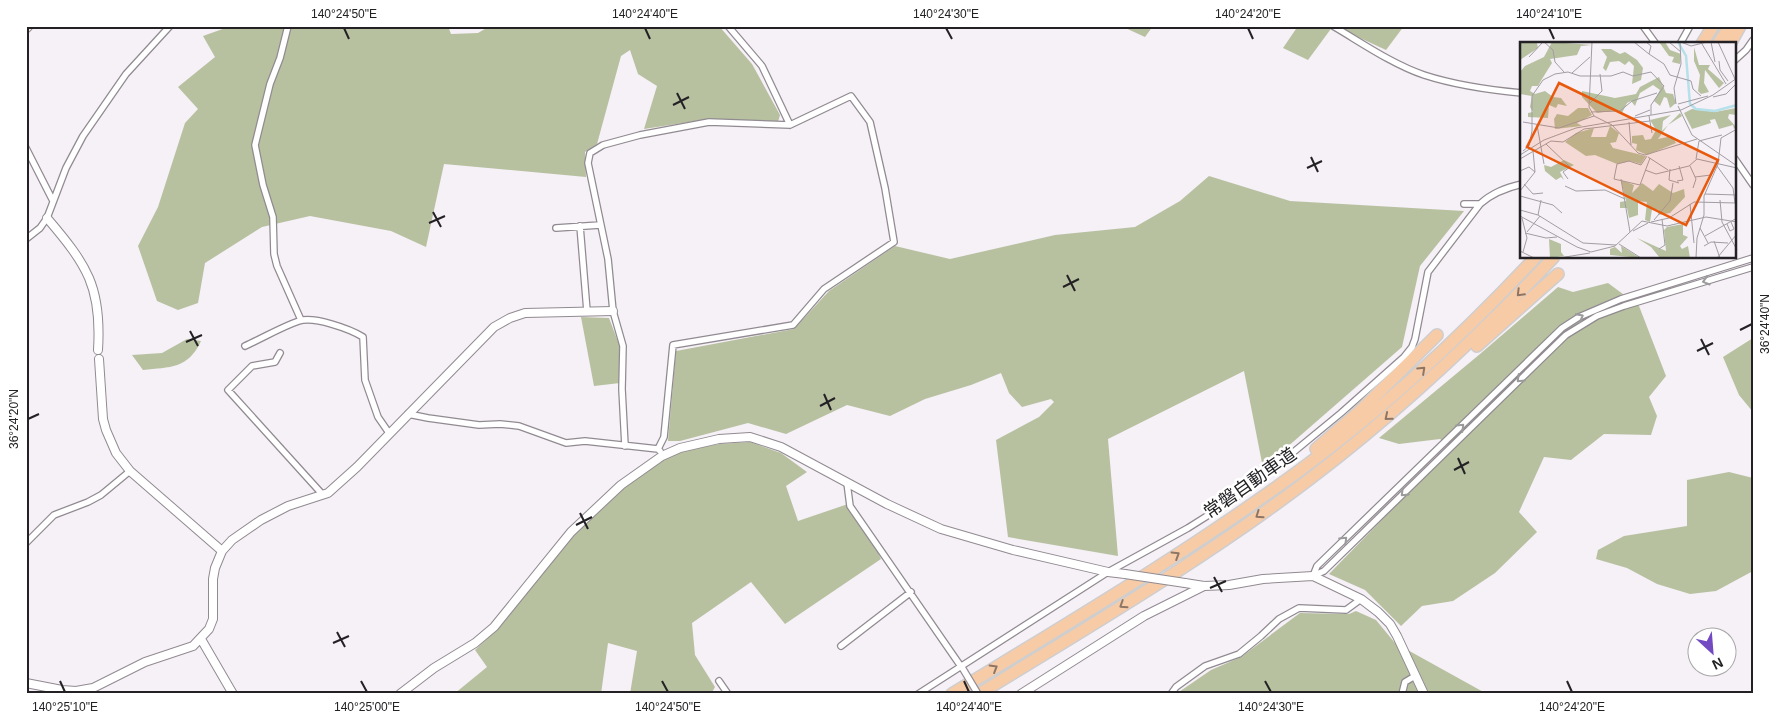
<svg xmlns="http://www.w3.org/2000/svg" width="1779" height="720" viewBox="0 0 1779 720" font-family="Arial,'Noto Sans JP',sans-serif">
	<rect width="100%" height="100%" fill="#f6f0f7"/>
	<path fill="#b7c1a0" d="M231 26H448L451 34 478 33 490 26H719L752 64 780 115 778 122 709 119 644 129 657 86 638 74 630 50 621 56 597 144 585 152 586 177 444 164 426 247 391 231 310 216 262 227 205 263 198 303 178 310 157 301 138 246 158 207 185 123 198 109 178 87 215 57 203 36Z
		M1121 26H1153L1145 37Z
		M1298 26H1333L1308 60 1283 48Z
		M1334 26H1404L1386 50Z
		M1209 176 1290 201 1464 211 1420 266 1402 347 1263 468 1244 371 1108 439 1118 556 1008 537 996 440 1039 417 1054 402 1051 399 1022 407 1009 393 1001 373 971 385 925 399 890 416 847 405 786 434 748 423 680 441H668L676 351 794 329 829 291 895 246 950 259 1055 235 1135 227 1180 201Z
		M1608 283 1639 306 1666 376 1649 397 1657 416 1651 435 1604 434 1571 460 1544 457 1519 512 1537 532 1495 573 1453 601 1422 606 1401 626 1365 590 1329 574 1452 448 1440 439 1399 444 1379 438 1480 354 1558 287 1573 292Z
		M581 317 609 318 620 347V383L594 386Z
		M1753 338V412L1739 395 1723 357Z
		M187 339 201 341C188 369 170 367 143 370L132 355 162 353Z
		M750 442 781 453 807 472 786 486 798 521 848 504 870 535 881 559 785 624 751 582 692 623 695 655 715 687 711 694H630L637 651 608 643 601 694H454L487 667 475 650 498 629 574 535 623 487 665 459 682 451 719 444Z
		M1729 472 1753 478V571L1716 591 1690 594 1657 584 1627 568 1596 559 1598 550 1624 536 1687 526V480Z
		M1356 611 1376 620 1395 643 1487 694H1176L1211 670 1241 657 1300 613 1349 614Z"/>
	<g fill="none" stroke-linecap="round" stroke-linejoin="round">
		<defs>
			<path id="minor" d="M288 26 280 58 270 84 255 145 263 185 273 217 274 254 277 266 301 320
				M728 26 762 66 790 125
				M1333 26C1362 43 1392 64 1424 75 1455 85 1489 90 1522 93
				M1643 26 1656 44
				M1680 44 1690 26
				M1735 60 1746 50 1753 40
				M26 148 53 201
				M1735 159 1753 185
				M1464 204H1480C1492 193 1505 188 1522 184
				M580 226 587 311
				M556 228 600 225
				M26 239 40 228 47 218 66 168 83 136 126 74 170 26
				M245 346C263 338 281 327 299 321 314 316 350 329 363 337L365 380 378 417 389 433
				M280 353 275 362 252 366 228 390 323 495
				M408 414 428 418 479 425 500 424 519 426 566 443 585 441 658 449 660 451
				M625 446 622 389 623 346 613 311 608 259 588 163 590 153 603 145 640 135 709 122 790 125 851 96 870 122 885 188 894 242 824 289 793 325 673 345 664 437 658 449
				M847 483 850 506 962 668
				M26 543 54 515 88 502 101 495 130 471
				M1313 576 1317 566 1562 328 1579 317 1621 299 1753 258
				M1313 576 1324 571 1566 335 1597 316 1624 306 1753 267
				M841 646 911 592
				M719 681 728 694
				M918 694 1108 572 1188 528 1245 492 1341 413 1404 357 1412 347 1415 339 1428 272 1480 204
				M1171 694 1176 687 1205 666 1239 654 1261 636 1279 619 1299 608 1346 610 1361 599
				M1402 694 1405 682 1415 676"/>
			<path id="tertiary" d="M47 218C87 265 102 287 98 350
				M99 359 103 419 106 430 116 453 130 471 222 551
				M1185 583 1204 586 1229 585 1263 579 1313 576 1361 599 1378 612 1390 624 1397 636 1424 694
				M201 639 233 694
				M26 683 62 690 76 691 93 688 145 662 193 646 209 629 213 619V579L215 568 222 551 232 540 261 520 288 506 328 493 357 467 494 327 510 318 525 313 613 311
				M400 694 434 668 475 643 494 627 571 532 621 485 662 456 680 448 719 439 750 437 781 447 887 504 941 529 1013 550 1108 572 1125 574
				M1021 694 1144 616 1204 586"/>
			<path id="secondary" d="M26 28 28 26"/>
			<path id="motorway" d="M1702 44 1713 26
				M1718 44 1730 26
				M1730 44 1740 26
				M1477 346 1558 274
				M1316 449 1361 410 1437 335
				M952 694C1070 622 1188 552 1299 471 1385 408 1463 335 1535 258
				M979 694C1091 625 1206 558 1311 478 1399 411 1477 338 1553 258"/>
		</defs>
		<use href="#minor" stroke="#918b91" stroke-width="8"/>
		<use href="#tertiary" stroke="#918b91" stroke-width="10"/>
		<use href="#secondary" stroke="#918b91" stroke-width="11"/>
		<use href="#motorway" stroke="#cfcecf" stroke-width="14"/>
		<use href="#minor" stroke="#fff" stroke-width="5.5"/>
		<use href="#tertiary" stroke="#fff" stroke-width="8"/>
		<use href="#secondary" stroke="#fdefe5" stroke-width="9"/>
		<use href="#motorway" stroke="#f8cba7" stroke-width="11"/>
		<defs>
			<path id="minor-bridge" d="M963 669 978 694"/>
			<path id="tertiary-bridge" d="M1125 574 1185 583"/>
		</defs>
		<use href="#minor-bridge" stroke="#918b91" stroke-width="8" stroke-linecap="butt"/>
		<use href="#tertiary-bridge" stroke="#918b91" stroke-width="10" stroke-linecap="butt"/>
		<use href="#minor-bridge" stroke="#fff" stroke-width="5.5"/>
		<use href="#tertiary-bridge" stroke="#fff" stroke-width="8"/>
	</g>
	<defs><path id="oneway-chevron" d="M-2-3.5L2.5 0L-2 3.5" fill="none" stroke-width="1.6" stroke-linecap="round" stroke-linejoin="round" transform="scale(1.25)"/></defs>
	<g stroke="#9c9b9c">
		<use href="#oneway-chevron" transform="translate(1706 281) rotate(163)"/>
		<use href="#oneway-chevron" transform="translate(1580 317) rotate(-28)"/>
		<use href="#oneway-chevron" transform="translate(1520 379) rotate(136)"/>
		<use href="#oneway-chevron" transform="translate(1461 427) rotate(-44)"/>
		<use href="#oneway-chevron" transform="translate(1404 493) rotate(136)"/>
		<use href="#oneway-chevron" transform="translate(1344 540) rotate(-44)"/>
	</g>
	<g stroke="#8e7666">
		<use href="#oneway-chevron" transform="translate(1520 293) rotate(135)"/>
		<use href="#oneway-chevron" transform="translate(1422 370) rotate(-43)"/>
		<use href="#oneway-chevron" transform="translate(1388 417) rotate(140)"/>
		<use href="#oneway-chevron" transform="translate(1259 515) rotate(145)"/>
		<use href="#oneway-chevron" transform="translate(1176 555) rotate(-32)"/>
		<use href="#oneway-chevron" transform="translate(1123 605) rotate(147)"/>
		<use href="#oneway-chevron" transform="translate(994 668) rotate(-31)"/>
	</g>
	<path fill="none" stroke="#232124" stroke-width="2" d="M344 28 349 39M645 28 650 39M946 28 952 39M1248 28 1253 39M1549 28 1554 39M677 93 685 109M673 105 689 97M1311 157 1318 172M1307 168 1322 161M433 212 441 227M429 223 445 216M1067 275 1075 291M1063 287 1079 279M1740 330 1752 324M190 331 198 346M1701 339 1709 355M186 342 202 335M1697 351 1713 343M824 394 831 410M820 406 835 398M28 419 39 414M1458 458 1465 474M1454 470 1469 462M580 513 588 529M576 525 592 517M1214 577 1222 592M1210 588 1226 581M337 632 345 647M333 643 349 636M60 681 65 692M361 681 367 692M662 681 668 692M964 681 969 692M1265 681 1271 692M1567 681 1572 692"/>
	<g text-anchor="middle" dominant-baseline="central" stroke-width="5" stroke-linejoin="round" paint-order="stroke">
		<g font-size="18" fill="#232124" stroke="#fff">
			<text transform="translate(1250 483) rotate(-35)">常磐自動車道</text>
		</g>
	</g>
	<g transform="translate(1520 42)">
		<rect width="216" height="216" fill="#f6f0f7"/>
		<path d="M0 0 17 1 18 6 0 18ZM32 0 72 3 61 4 57 13 30 17 32 21 22 37 18 44H12L10 49 15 52 25 49 33 55 41 56 47 64 38 62 36 66 29 63 28 76 8 75V71L13 70 10 65 12 54 0 52V30L5 24 24 15ZM139 0H145L150 8 161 12 160 22 152 20 154 15 149 14ZM174 5 179 23H190L188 27 204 41 199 46 185 28 184 41 189 50 181 52 178 49 180 33 174 19ZM81 7H91L100 12 105 10 117 18 123 26 121 38 112 42 114 24 109 19 105 23 99 19 90 20 86 29 83 26 87 15ZM139 35 146 51 153 52 156 61 150 66 147 56 144 55 140 64 134 59 140 48 133 43 120 51 115 64 111 59 107 61 102 71 98 68 77 71 62 55V49L95 56 116 52 120 45ZM58 66H68L72 73 57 81 62 84 35 87 34 77 37 72 48 74ZM216 66V73L209 72 208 76 216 85 214 87 213 83 199 87 195 77 190 78 191 81 172 87 164 71 172 67 195 70ZM160 71 162 74 148 83 138 97 152 94 156 101 127 113 116 108 117 102 112 101V94L123 93 125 98 131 97 136 88 130 78 151 73 143 79 142 89ZM90 84 99 91 96 100 90 101 93 106 126 114 121 122 110 119 97 122 75 113 66 114 45 100 56 91 74 86 71 95H86ZM44 118 54 123 40 130 44 138 41 135 36 138 25 129 24 123 31 125ZM101 138 114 143 112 151 122 141 133 149 139 142 153 151 164 147 165 155 150 171 138 173 139 168 132 167 130 180 125 178 127 160 118 159V173L109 176 107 166H100V160L106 159ZM163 182V193L168 195 160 204 162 207 168 204 170 216H140L131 205 117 196 146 209 144 188 147 185ZM29 197 41 202V210L44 214 30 216ZM101 204 120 216 90 213V207L95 205 102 211Z" fill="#b7c1a0"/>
		<path fill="none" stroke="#b6e0ea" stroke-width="2.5" d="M158 0 166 14 170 62 176 67 195 69 217 63"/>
		<path fill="none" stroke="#a29da3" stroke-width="1" d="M24 0 33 8 35 20 44 30M72 0 69 65 74 74 92 83 118 111 125 113 177 97M114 0 129 12M126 0 131 4 129 12 144 22 150 33 171 39 173 47 181 54M149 0 161 10M161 0 171 4 187 0M191 0 195 20M198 0 215 37M182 2 206 42M9 15 23 0M199 19 200 28 208 39M52 31 70 15M193 55 206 52 217 41M70 61 82 49 80 32M156 62 154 46 161 22 160 0M158 62 188 54M158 64 172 93 217 124M71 70 100 69 112 59 137 51M115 74 130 68M129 74 132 91M3 80 39 86 74 74M109 80 111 103M17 83 24 122M43 100 64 87 130 79M26 102 50 125 43 130 48 137M3 109 9 104 12 89V54L23 38 35 32 48 30 60 34H91L103 30 113 34 131 30 144 44 131 63V73M0 113 24 98 56 86 161 68 193 53 217 36M127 114 121 123 109 119 97 122 94 137 120 143 130 116M128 115 148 128M0 117 31 99 43 100M176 117 179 99 202 93M170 124 176 137 173 146M197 124 213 146 215 161M150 127 149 138 159 141M125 128 136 132 169 124 177 117 217 126M0 129 9 125 15 130M175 135 191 133M101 137 110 190M157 139 163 138 159 124M4 142 13 152 23 151M45 144 56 149 85 148 105 157M0 149 15 130 13 109M185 152 217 153M0 154 33 163 42 171M200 158 202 180 217 208M170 162 174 201M0 168 18 173 63 201 96 203M18 173 21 158M0 174 57 205 71 210 95 204 122 179 147 184 186 175 217 180M2 176 7 196 3 210M134 178 150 159 153 141M131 180 149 176 174 160 217 161M207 182 210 189 214 187 211 180M180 186 188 201M113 189 128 181M7 190 20 174M5 191 26 196 37 195M185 194 217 176M194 199 200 216M99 202 121 216M184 204 191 200 208 201M139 207 145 203 142 177M0 209 14 216M39 216 70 211M176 216 177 196 184 173V154L198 122 201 96 217 87M197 216 217 192"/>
		<path fill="#e8590c" fill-opacity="0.15" stroke="#e8590c" stroke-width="2.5" d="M39 41 198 118 166 183 7 105Z"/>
		<rect width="216" height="216" fill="none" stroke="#232124" stroke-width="2.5"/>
	</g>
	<rect width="1779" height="720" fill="none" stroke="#ffffff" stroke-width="55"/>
	<g transform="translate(1712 652) rotate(154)"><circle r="24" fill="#ffffff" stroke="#a7a6a7"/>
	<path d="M0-4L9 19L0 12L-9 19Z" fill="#744ac2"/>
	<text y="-8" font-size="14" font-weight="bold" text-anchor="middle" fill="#232124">N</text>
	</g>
	<rect x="28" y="28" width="1724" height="664" fill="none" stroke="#232124" stroke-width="2"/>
	<g font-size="12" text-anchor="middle" fill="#232124">
		<text x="344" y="18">140°24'50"E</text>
		<text x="645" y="18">140°24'40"E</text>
		<text x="946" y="18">140°24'30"E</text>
		<text x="1248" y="18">140°24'20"E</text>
		<text x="1549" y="18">140°24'10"E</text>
		<text transform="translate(1765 324) rotate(-90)" y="4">36°24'40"N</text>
		<text transform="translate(14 419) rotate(-90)" y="4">36°24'20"N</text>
		<text x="65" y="711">140°25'10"E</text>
		<text x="367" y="711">140°25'00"E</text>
		<text x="668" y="711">140°24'50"E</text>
		<text x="969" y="711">140°24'40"E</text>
		<text x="1271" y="711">140°24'30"E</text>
		<text x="1572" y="711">140°24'20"E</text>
	</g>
</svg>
